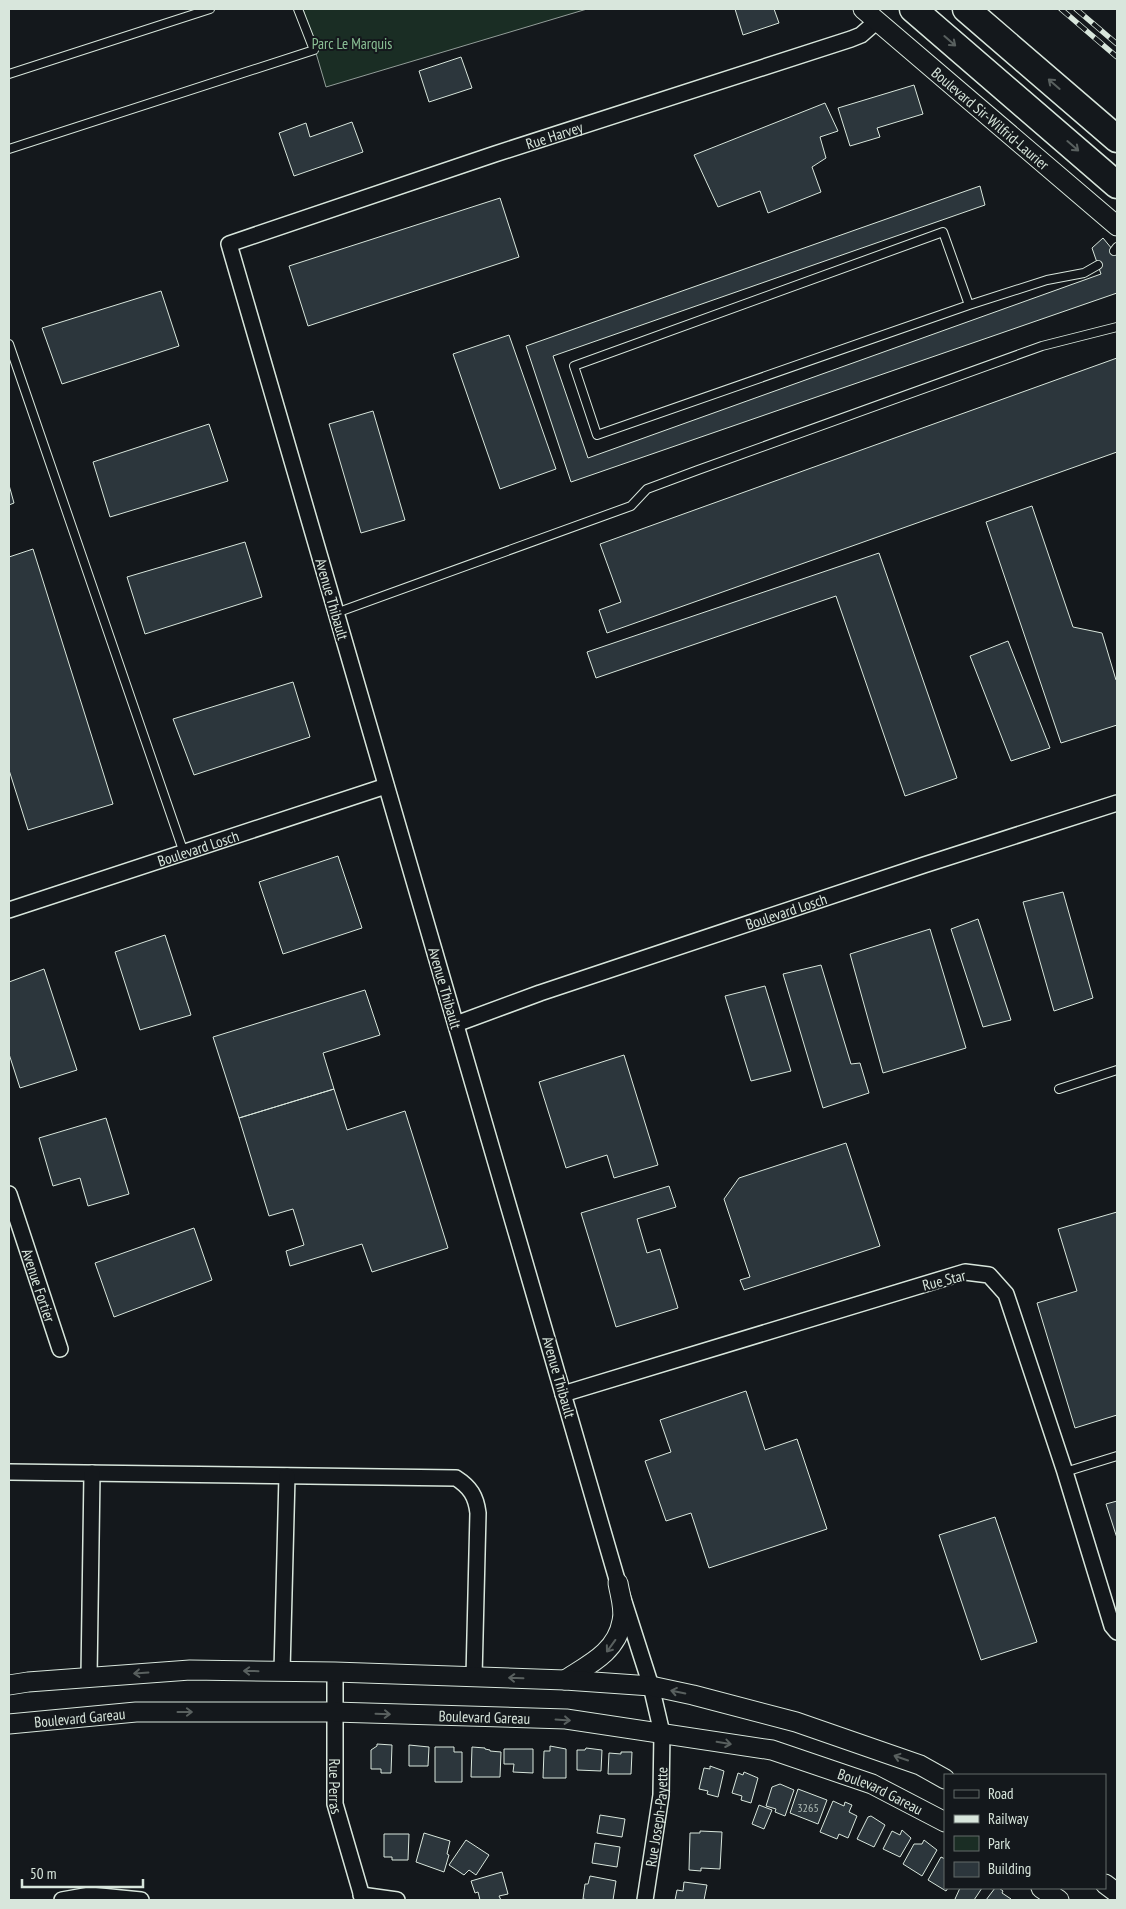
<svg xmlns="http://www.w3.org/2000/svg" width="1126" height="1909" viewBox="0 0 1126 1909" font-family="'PT Sans Narrow',sans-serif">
	<rect width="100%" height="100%" fill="#14181c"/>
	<path fill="#1a2d24" stroke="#939e99" d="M303 9H587L326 87Z"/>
	<path fill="#2c363c" stroke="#d8e6dc" d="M735 9H774L779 23 743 35Z
		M461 57 472 88 429 102 419 71Z
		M914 85 923 114 877 128 880 137 850 146 838 108Z
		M825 103 838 131 820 137 826 158 812 167 821 192 768 213 760 191 718 207 694 155Z
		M352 122 363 152 294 176 279 133 306 123 310 137Z
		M980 186 985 205 553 356 588 458 1101 274 1092 248 1103 238 1117 255V293L571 482 526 346Z
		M500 198 519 257 308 326 289 266Z
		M161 291 179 346 62 384 42 328Z
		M509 335 556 469 500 489 453 354Z
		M1117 358V452L607 633 599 610 621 602 600 544Z
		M373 411 405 520 361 533 329 424Z
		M209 424 228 481 110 517 93 462Z
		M9 485 14 503 9 505Z
		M1032 506 1073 627 1102 633 1116 680H1117V725L1061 743 986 522Z
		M245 542 262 597 145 634 127 577Z
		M33 549 113 804 28 830 9 770V557Z
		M879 553 957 778 905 796 836 596 596 678 587 652Z
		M1008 641 1050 748 1011 761 970 656Z
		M293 682 310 737 194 775 173 719Z
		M338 856 362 928 283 954 259 882Z
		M1063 892 1093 998 1054 1011 1023 902Z
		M978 919 1011 1020 983 1027 951 929Z
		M930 929 966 1048 883 1073 850 954Z
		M165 935 191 1015 140 1030 115 952Z
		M821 965 851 1064 860 1063 869 1093 823 1108 783 974Z
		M44 969 77 1070 20 1088 9 1054V982Z
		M765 986 791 1071 751 1081 725 996Z
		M365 990 380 1035 323 1053 334 1089 239 1118 213 1037Z
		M624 1055 658 1165 614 1178 607 1155 566 1168 539 1082Z
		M334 1089 347 1130 405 1111 448 1248 372 1272 362 1244 290 1266 286 1251 304 1245 293 1209 269 1216 239 1118Z
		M106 1118 129 1194 88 1206 80 1178 53 1186 39 1138Z
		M846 1143 880 1246 744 1290 740 1280 750 1277 724 1199 739 1178Z
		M669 1186 676 1207 637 1219 647 1253 660 1249 678 1308 616 1327 581 1213Z
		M1117 1212V1415L1075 1428 1037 1303 1077 1291 1058 1229Z
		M194 1228 212 1280 114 1317 95 1263Z
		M746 1391 765 1450 797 1439 827 1529 709 1568 691 1513 666 1521 645 1461 671 1452 660 1420Z
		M1117 1501V1538L1106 1504Z
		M995 1517 1037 1642 981 1660 939 1535Z
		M377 1744 392 1745 391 1773H381V1769H371V1750L377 1746Z
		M409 1745 429 1747 428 1766H409Z
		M550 1746 566 1749V1778H543L544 1751H550Z
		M435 1747H454V1752H462V1782H435Z
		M472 1747 485 1748V1749L490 1750V1751L501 1752 500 1777H471Z
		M586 1748 602 1750 601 1771 577 1770V1750H585Z
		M504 1749H533V1773L513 1772 514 1764H504Z
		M621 1752H632L631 1774H608L609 1753 621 1754Z
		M710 1766 724 1771 718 1797 707 1794 708 1791 699 1789 704 1768 710 1769Z
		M744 1772 758 1778 751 1803 741 1800 742 1796 732 1793 738 1773 743 1775Z
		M780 1784 794 1790 785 1816 775 1812 776 1809 766 1806 772 1787Z
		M798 1789 827 1800 818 1824 790 1813Z
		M833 1801 844 1806 845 1802 852 1805 849 1812 857 1816 848 1838 839 1834 837 1839 820 1832Z
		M759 1805 772 1810 764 1829 752 1824Z
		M600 1815 625 1819 622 1837 597 1833Z
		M871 1816 885 1825 874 1847 857 1839 868 1817Z
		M902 1830 911 1838 900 1857 883 1849 892 1831 900 1835Z
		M700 1831 722 1832 720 1869 701 1868V1871L689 1870 690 1833H700Z
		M424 1833 450 1841 447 1854 449 1855 444 1872 416 1862Z
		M384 1834H409L408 1860H392V1857H384Z
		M466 1840 489 1855 476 1875 469 1870 464 1875 449 1865Z
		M924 1840 937 1850 922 1876 903 1864 914 1844H922Z
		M595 1843 620 1847 617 1867 592 1863Z
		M941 1857 945 1859V1888H948L946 1891 928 1880Z
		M502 1872 508 1894 499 1896 501 1900H480L478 1892 475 1893 471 1881Z
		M590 1876 616 1881 613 1900H589L583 1899 585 1884H588Z
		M684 1882 707 1885 704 1900H675L677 1890 683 1891Z
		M960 1888H982L974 1900H957L955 1899Z
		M995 1888H999L1003 1891 1002 1893 1011 1899 1009 1900H986Z"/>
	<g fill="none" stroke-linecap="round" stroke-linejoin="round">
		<defs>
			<path id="service" d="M9 74 210 9
				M9 149 314 50 298 9
				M1114 251 1117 247
				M969 305 943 232 574 366 597 435 969 305 1047 280 1084 273 1098 265
				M9 344 184 853
				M336 613 631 506 647 489 698 470 1042 346 1117 327
				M1059 1089 1117 1070
				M1065 1472 1117 1456"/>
			<g id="minor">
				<path id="s1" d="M9 910 386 786"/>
				<path id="s2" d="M456 1024 540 993 924 865 1117 803"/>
				<path id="s3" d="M9 1194 60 1349"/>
				<path d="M563 1394 965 1272 989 1275 1006 1294 1065 1472 1112 1626 1117 1632"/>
				<path d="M9 1472 456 1478C470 1487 476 1496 478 1513L474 1677"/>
				<path d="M282 1671 287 1476"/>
				<path id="s4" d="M335 1672V1804L363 1900"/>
				<path d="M89 1677 92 1473"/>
				<path d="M361 1895 397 1900"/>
				<path d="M62 1900 90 1895 141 1900"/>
				<path id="s5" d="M645 1900 661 1795 662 1733 651 1686 618 1583 229 244 495 154 851 39 861 35 877 21"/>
			</g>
			<g id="tertiary">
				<path id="s6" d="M863 9 1117 226"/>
				<path d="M565 1680C588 1665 617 1652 622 1621 625 1610 620 1595 618 1583"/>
				<path d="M9 1685 28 1682 190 1670 335 1672 565 1680 651 1686 693 1695 796 1722 920 1765 945 1779"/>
				<path id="s7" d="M9 1724 136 1712H334L566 1719 772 1750 872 1784 945 1822"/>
				<path d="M1105 1884 1117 1893"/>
				<path d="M1041 1888 1059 1900"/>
			</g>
			<path id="motorway" d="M913 9 1117 185
				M966 9 1117 139"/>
		</defs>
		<use href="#service" stroke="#d8e6dc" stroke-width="10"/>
		<use href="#minor" stroke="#d8e6dc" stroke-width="18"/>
		<use href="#tertiary" stroke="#d8e6dc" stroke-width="21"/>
		<use href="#motorway" stroke="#d8e6dc" stroke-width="29"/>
		<use href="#service" stroke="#14181c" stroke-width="8"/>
		<use href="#minor" stroke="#14181c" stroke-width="15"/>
		<use href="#tertiary" stroke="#14181c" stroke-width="19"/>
		<use href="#motorway" stroke="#14181c" stroke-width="26"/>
		<defs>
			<path id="rail" d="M1061 9 1117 57
				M1076 9 1117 44"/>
		</defs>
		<use href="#rail" stroke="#d8e6dc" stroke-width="5.5"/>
		<use href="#rail" stroke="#14181c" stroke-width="4" stroke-dasharray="11" stroke-linecap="butt"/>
	</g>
	<defs><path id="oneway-shaft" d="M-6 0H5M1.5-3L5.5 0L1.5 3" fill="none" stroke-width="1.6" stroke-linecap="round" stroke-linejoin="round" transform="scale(1.25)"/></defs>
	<g stroke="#59605f">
		<use href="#oneway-shaft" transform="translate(950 41) rotate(41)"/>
		<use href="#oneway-shaft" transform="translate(1054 84) rotate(-139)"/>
		<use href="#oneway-shaft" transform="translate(1073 146) rotate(41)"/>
		<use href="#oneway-shaft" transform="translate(611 1646) rotate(126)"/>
		<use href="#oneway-shaft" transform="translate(251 1671) rotate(-179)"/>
		<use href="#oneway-shaft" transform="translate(141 1673) rotate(176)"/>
		<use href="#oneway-shaft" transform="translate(516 1678) rotate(-178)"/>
		<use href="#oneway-shaft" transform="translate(678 1692) rotate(-168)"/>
		<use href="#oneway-shaft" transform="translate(185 1712)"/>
		<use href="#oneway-shaft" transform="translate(383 1714) rotate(2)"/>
		<use href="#oneway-shaft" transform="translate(563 1720) rotate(4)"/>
		<use href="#oneway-shaft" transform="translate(724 1743) rotate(9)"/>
		<use href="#oneway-shaft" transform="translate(901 1758) rotate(-161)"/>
	</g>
	<g text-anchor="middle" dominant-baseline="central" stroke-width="4" stroke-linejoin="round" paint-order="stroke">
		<g font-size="12" fill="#adbab4">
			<text x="808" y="1807">3265</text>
		</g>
		<g font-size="15" fill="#8ac095" stroke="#14181c">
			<text x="352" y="43">Parc Le Marquis</text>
		</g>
		<g font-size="15" fill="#d8e6dc" stroke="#14181c">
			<text stroke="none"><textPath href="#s6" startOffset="168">Boulevard Sir-Wilfrid-Laurier</textPath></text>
			<text stroke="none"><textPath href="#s5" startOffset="2062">Rue Harvey</textPath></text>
			<text transform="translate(332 599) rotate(74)">Avenue Thibault</text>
			<text stroke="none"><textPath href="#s1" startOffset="199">Boulevard Losch</textPath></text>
			<text stroke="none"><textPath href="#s2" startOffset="349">Boulevard Losch</textPath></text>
			<text transform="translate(445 988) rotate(74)">Avenue Thibault</text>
			<text transform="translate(944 1280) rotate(-14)">Rue Star</text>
			<text stroke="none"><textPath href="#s3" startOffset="96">Avenue Fortier</textPath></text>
			<text transform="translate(559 1377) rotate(74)">Avenue Thibault</text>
			<text stroke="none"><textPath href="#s7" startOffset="71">Boulevard Gareau</textPath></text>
			<text stroke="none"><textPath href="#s7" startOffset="476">Boulevard Gareau</textPath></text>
			<text stroke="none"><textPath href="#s4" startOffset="114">Rue Perras</textPath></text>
			<text stroke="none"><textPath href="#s7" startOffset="882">Boulevard Gareau</textPath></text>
			<text stroke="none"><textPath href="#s5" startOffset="84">Rue Joseph-Payette</textPath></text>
		</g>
	</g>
	<rect width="1126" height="1909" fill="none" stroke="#d8e6dc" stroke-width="20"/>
	<rect x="944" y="1774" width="162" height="115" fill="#14181c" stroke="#626a69"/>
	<rect x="954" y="1790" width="25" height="8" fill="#14181c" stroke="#626a69"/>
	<text x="988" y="1799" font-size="15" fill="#d8e6dc">Road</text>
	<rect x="954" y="1815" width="25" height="8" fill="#d8e6dc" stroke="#626a69"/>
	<text x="988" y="1824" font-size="15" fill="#d8e6dc">Railway</text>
	<rect x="954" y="1836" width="25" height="15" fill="#1a2d24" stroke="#626a69"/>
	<text x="988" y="1849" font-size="15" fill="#d8e6dc">Park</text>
	<rect x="954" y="1862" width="25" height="15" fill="#2c363c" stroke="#626a69"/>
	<text x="988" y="1874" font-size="15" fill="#d8e6dc">Building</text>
	<path d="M22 1879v8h121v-8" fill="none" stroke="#d8e6dc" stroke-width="2.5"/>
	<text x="30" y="1879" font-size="15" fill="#d8e6dc" stroke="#14181c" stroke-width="4" paint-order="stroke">50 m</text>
</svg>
